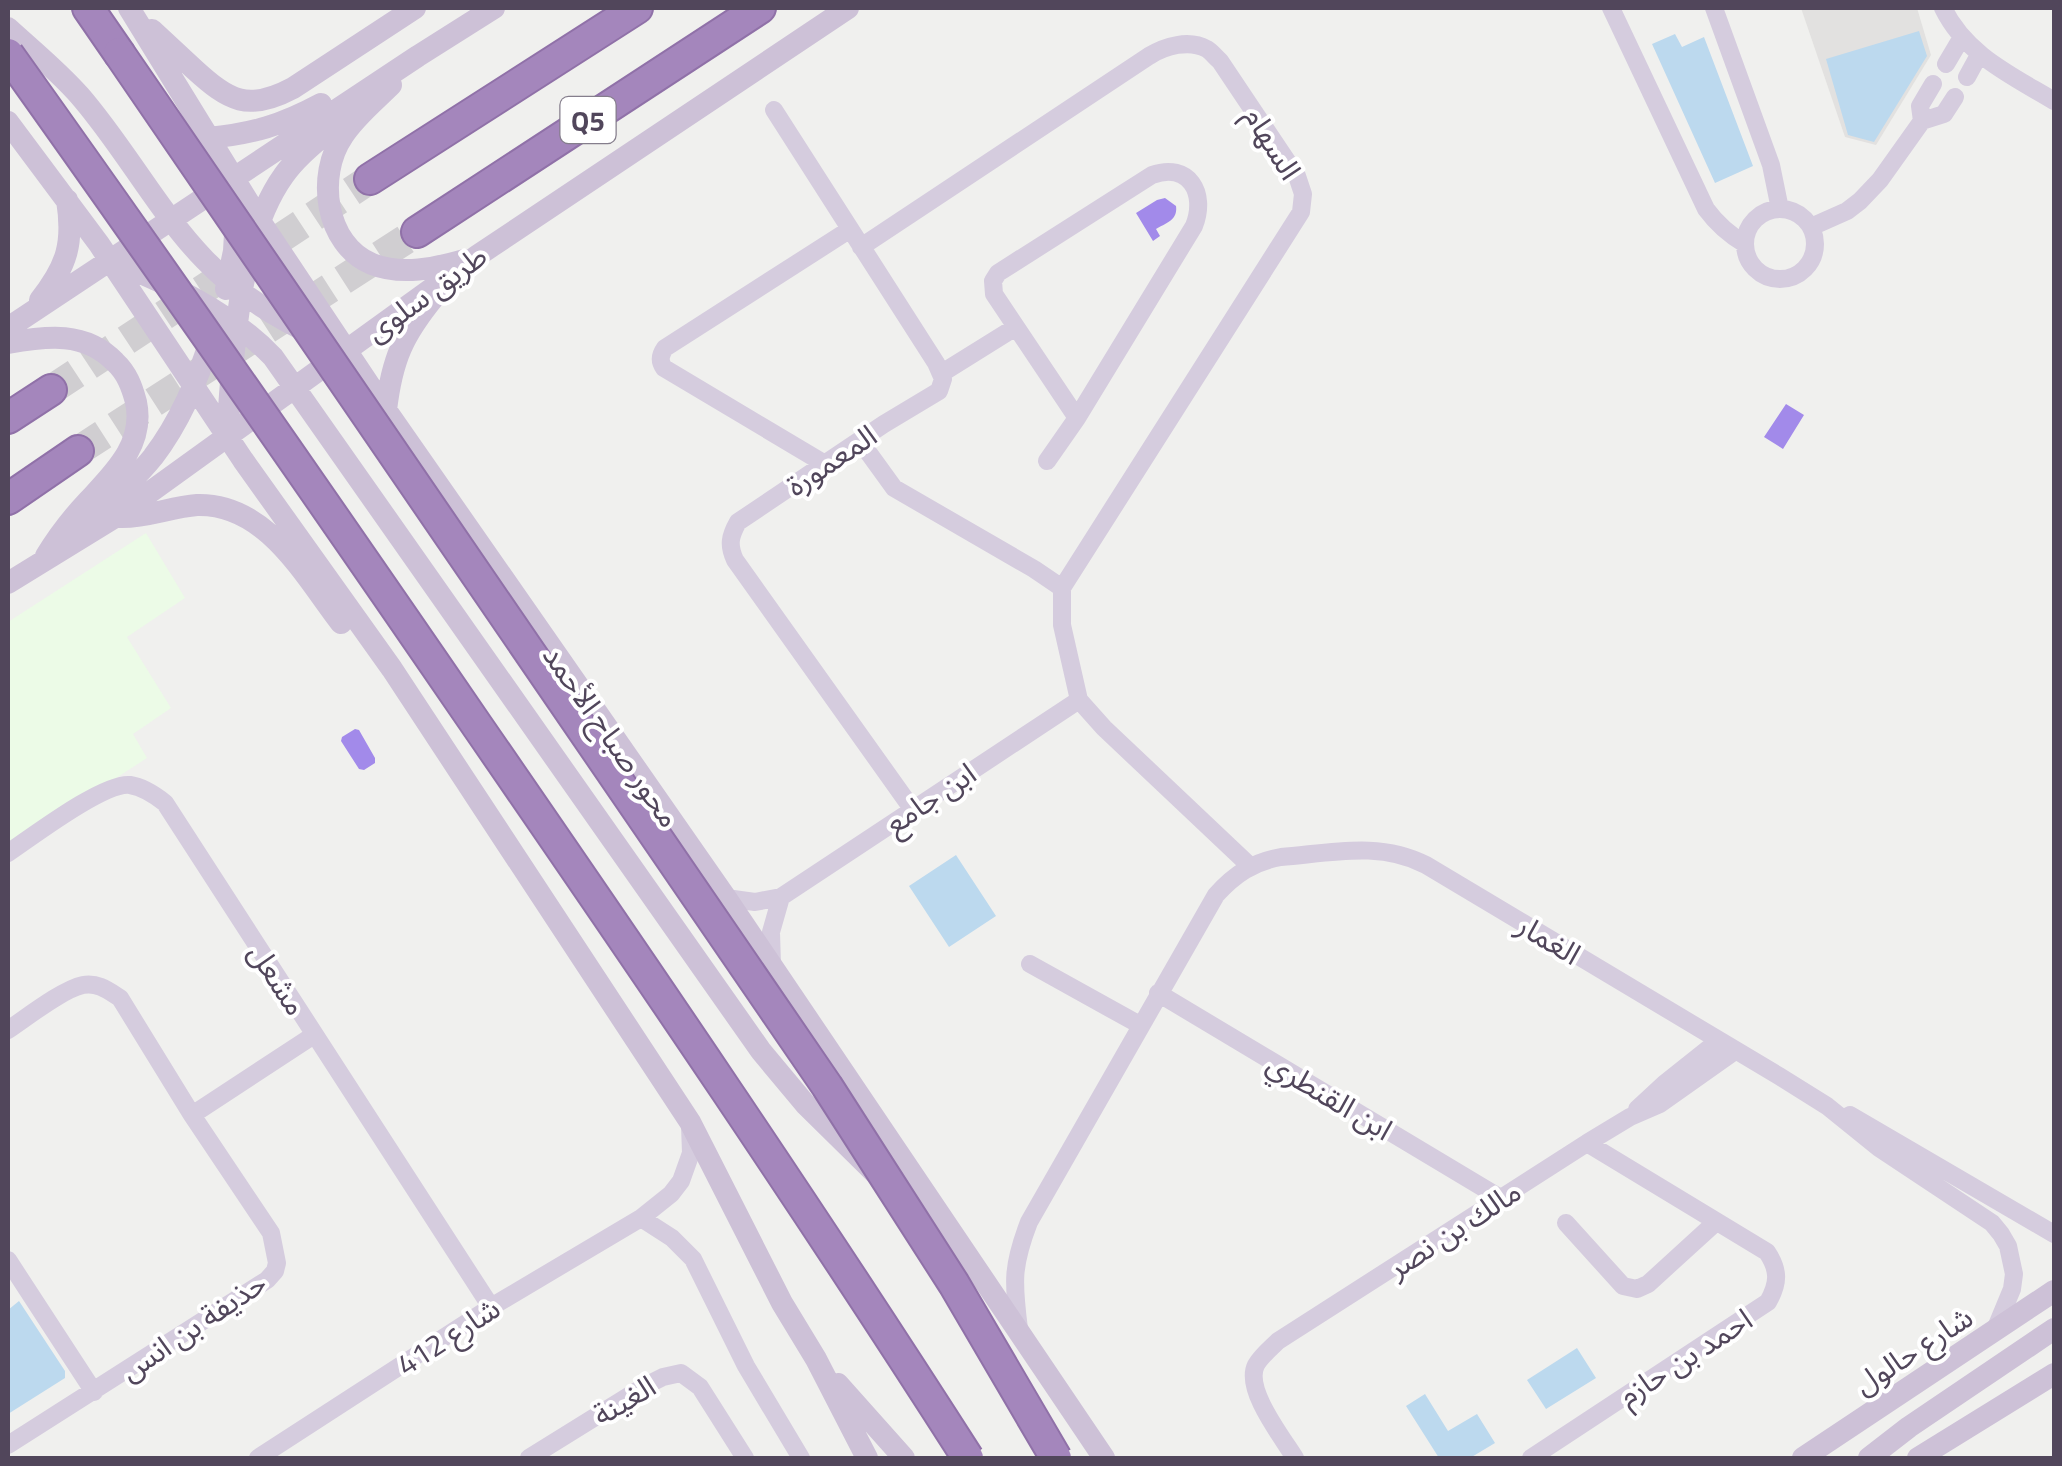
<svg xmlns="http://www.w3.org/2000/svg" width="2062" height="1466" viewBox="0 0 2062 1466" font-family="'Titillium Web','Noto Sans Arabic',sans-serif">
	<rect width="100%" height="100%" fill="#f0f0ee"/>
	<path fill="#ecfbe7" d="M146 533 185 598 127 637 171 708 133 734 147 758 8 848V622Z"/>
	<path fill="#e2e1e0" d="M1801 8H1917L1931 55 1876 145 1845 137Z"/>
	<path fill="#bcd9ee" d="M1919 31 1927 56 1874 142 1848 135 1826 59Z
		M1675 34 1682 47 1704 37 1753 166 1715 183 1652 44Z
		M956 855 996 916 949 947 909 886Z
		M19 1301 65 1371V1378L8 1414V1310Z
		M1577 1348 1596 1378 1546 1409 1527 1380Z
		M1425 1394 1448 1431 1477 1414 1495 1443 1470 1458H1439L1406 1406Z"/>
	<path fill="#a28aea" d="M1165 198 1176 206C1178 220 1166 223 1156 229L1160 236 1153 241 1136 213 1157 200Z
		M1786 404 1804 415 1783 449 1764 437Z
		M355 729 359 730 375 758V763L364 770 359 769 341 741 342 737Z"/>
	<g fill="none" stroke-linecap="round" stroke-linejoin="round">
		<path stroke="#d0ced1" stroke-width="30" stroke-dasharray="30 15" stroke-linecap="butt" d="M51 390 370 179
			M78 451 417 232"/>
		<defs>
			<path id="highway" d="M88 8 119 53
				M370 179 637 8
				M417 232 760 8
				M8 418 51 390
				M8 499 78 451"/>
		</defs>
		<use href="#highway" stroke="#9071a8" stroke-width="34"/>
		<path stroke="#d5ccde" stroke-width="18" d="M1611 8 1706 209C1717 224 1728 234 1745 244
			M1714 8 1771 165 1780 209
			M1943 8C1966 55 2011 75 2054 101
			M1946 64 1962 37
			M1967 77 1979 55
			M774 110 936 363 943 379 939 391 884 424 738 522C730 536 728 545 735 560L913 810
			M1922 121 1920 106 1933 84
			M1745 244a35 35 0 1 1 70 0a35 35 0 1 1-70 0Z
			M1811 227 1847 211 1860 201 1880 180 1922 121 1944 114 1955 97
			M861 247 1149 56C1165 46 1189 39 1207 49 1212 52 1215 57 1220 61L1297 176 1303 194 1301 212 1062 588
			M942 373 1016 327
			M860 441 894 488 1034 569 1062 588V625L1079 700 1104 728 1250 866
			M1047 461 1077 418 1194 226C1207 193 1189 162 1152 175L998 273 993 281 994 294 1077 418
			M825 464 664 368C659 361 660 355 665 348L849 230
			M8 853C32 837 104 782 130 785 143 787 155 795 165 803L491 1307
			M726 898 755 902 781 897 1079 700
			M1030 964 1140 1025
			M772 965 771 932 781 897
			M1158 993 1502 1199
			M8 1030C26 1018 63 989 83 985 98 982 109 991 120 998L192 1115 271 1233 277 1263 275 1271 267 1280 8 1445
			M1637 1109 1664 1084 1718 1041
			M192 1115 314 1035
			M1850 1115 2054 1234
			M641 1218 672 1238 693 1259 746 1366 801 1458
			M1566 1223 1623 1286 1637 1289 1648 1284 1716 1222
			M8 1260 94 1392
			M1019 1329C1013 1282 1012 1266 1029 1222L1216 895C1235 874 1253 862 1281 857 1331 853 1380 841 1426 865L1779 1076 1827 1106 1879 1148 1992 1223 2001 1234 2008 1246 2014 1274 2012 1289 1995 1330
			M258 1458 491 1307 641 1218 671 1194 681 1181 691 1153 690 1126
			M529 1458 645 1386 663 1377 681 1373 700 1387 745 1458
			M1295 1458C1282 1437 1244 1389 1256 1365 1261 1356 1271 1348 1278 1341L1587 1143 1630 1117 1660 1104 1735 1051
			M1531 1458 1768 1302C1779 1283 1779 1270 1767 1252L1587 1143"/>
		<path stroke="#cdc1d7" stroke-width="22" d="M129 8 260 221 386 410 726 898 1104 1458
			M8 28C32 50 58 71 80 96 125 148 157 210 205 260 235 291 273 316 312 334
			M152 30C166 43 180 56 194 69 229 101 248 112 293 88L415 8
			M391 85C375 101 355 117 343 136 316 175 325 245 372 264 402 276 436 268 464 260
			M8 122 99 244 243 460 392 669 690 1122 782 1303 816 1359 867 1458
			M208 138C252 134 282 125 321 104
			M111 260C170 285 228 310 273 357L761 1051 806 1105 875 1173
			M226 289 234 251 236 217
			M40 300C67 266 74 243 67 200
			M8 328 418 56 494 8
			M8 343C47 336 85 331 115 362 127 373 132 387 136 402 145 444 114 473 88 501 72 518 58 536 46 556
			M386 410C392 359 403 335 435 296
			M227 436C233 358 237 240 284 175 299 154 320 139 339 122
			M120 517C145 518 171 507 197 505 266 503 304 575 341 623
			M84 524C108 502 133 482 153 457 182 419 200 375 214 329
			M8 583 117 516 477 256 848 8
			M838 1384 904 1458
			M1803 1458 2054 1291
			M1869 1458 1909 1427 2054 1329
			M1918 1458 2054 1374"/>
		<use href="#highway" stroke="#a486bc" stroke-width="30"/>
		<defs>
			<path id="highway-bridge" d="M119 53 827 1086 954 1284 1056 1458
				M8 54C167 277 323 501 478 727 645 969 810 1211 968 1458"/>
		</defs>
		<use href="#highway-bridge" stroke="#9071a8" stroke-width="34" stroke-linecap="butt"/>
		<use href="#highway-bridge" stroke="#a486bc" stroke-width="30"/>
	</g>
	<g text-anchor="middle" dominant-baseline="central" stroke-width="8" stroke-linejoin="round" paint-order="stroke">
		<rect fill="#fff" stroke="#857e8c" stroke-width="2.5" x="560.5" y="97" width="55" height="46" rx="8"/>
		<g font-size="28" font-weight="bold" fill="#51465b">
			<text x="588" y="120">Q5</text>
		</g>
		<g font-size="30" fill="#51465b" stroke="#fff">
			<text transform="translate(1273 143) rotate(58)">السهام</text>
			<text transform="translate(426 293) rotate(-36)">طريق سلوى</text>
			<text transform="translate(831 460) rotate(-34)">المعمورة</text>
			<text transform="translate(612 736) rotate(55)">محور صباح الأحمد</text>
			<text transform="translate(930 798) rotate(-34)">ابن جامع</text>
			<text transform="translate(1549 939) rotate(31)">الغمار</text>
			<text transform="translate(278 979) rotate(57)">مشعل</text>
			<text transform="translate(1330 1096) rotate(31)">ابن القنطري</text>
			<text transform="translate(1454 1229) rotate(-33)">مالك بن نصر</text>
			<text transform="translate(193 1326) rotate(-34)">حذيفة بن انس</text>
			<text transform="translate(448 1336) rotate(-33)">شارع 412</text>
			<text transform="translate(1913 1350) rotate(-33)">شارع حالول</text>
			<text transform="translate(1685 1357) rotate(-33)">احمد بن حازم</text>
			<text transform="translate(624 1400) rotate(-31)">الغينة</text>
		</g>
	</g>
	<rect width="2062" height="1466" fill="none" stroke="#51465b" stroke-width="20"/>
</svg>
